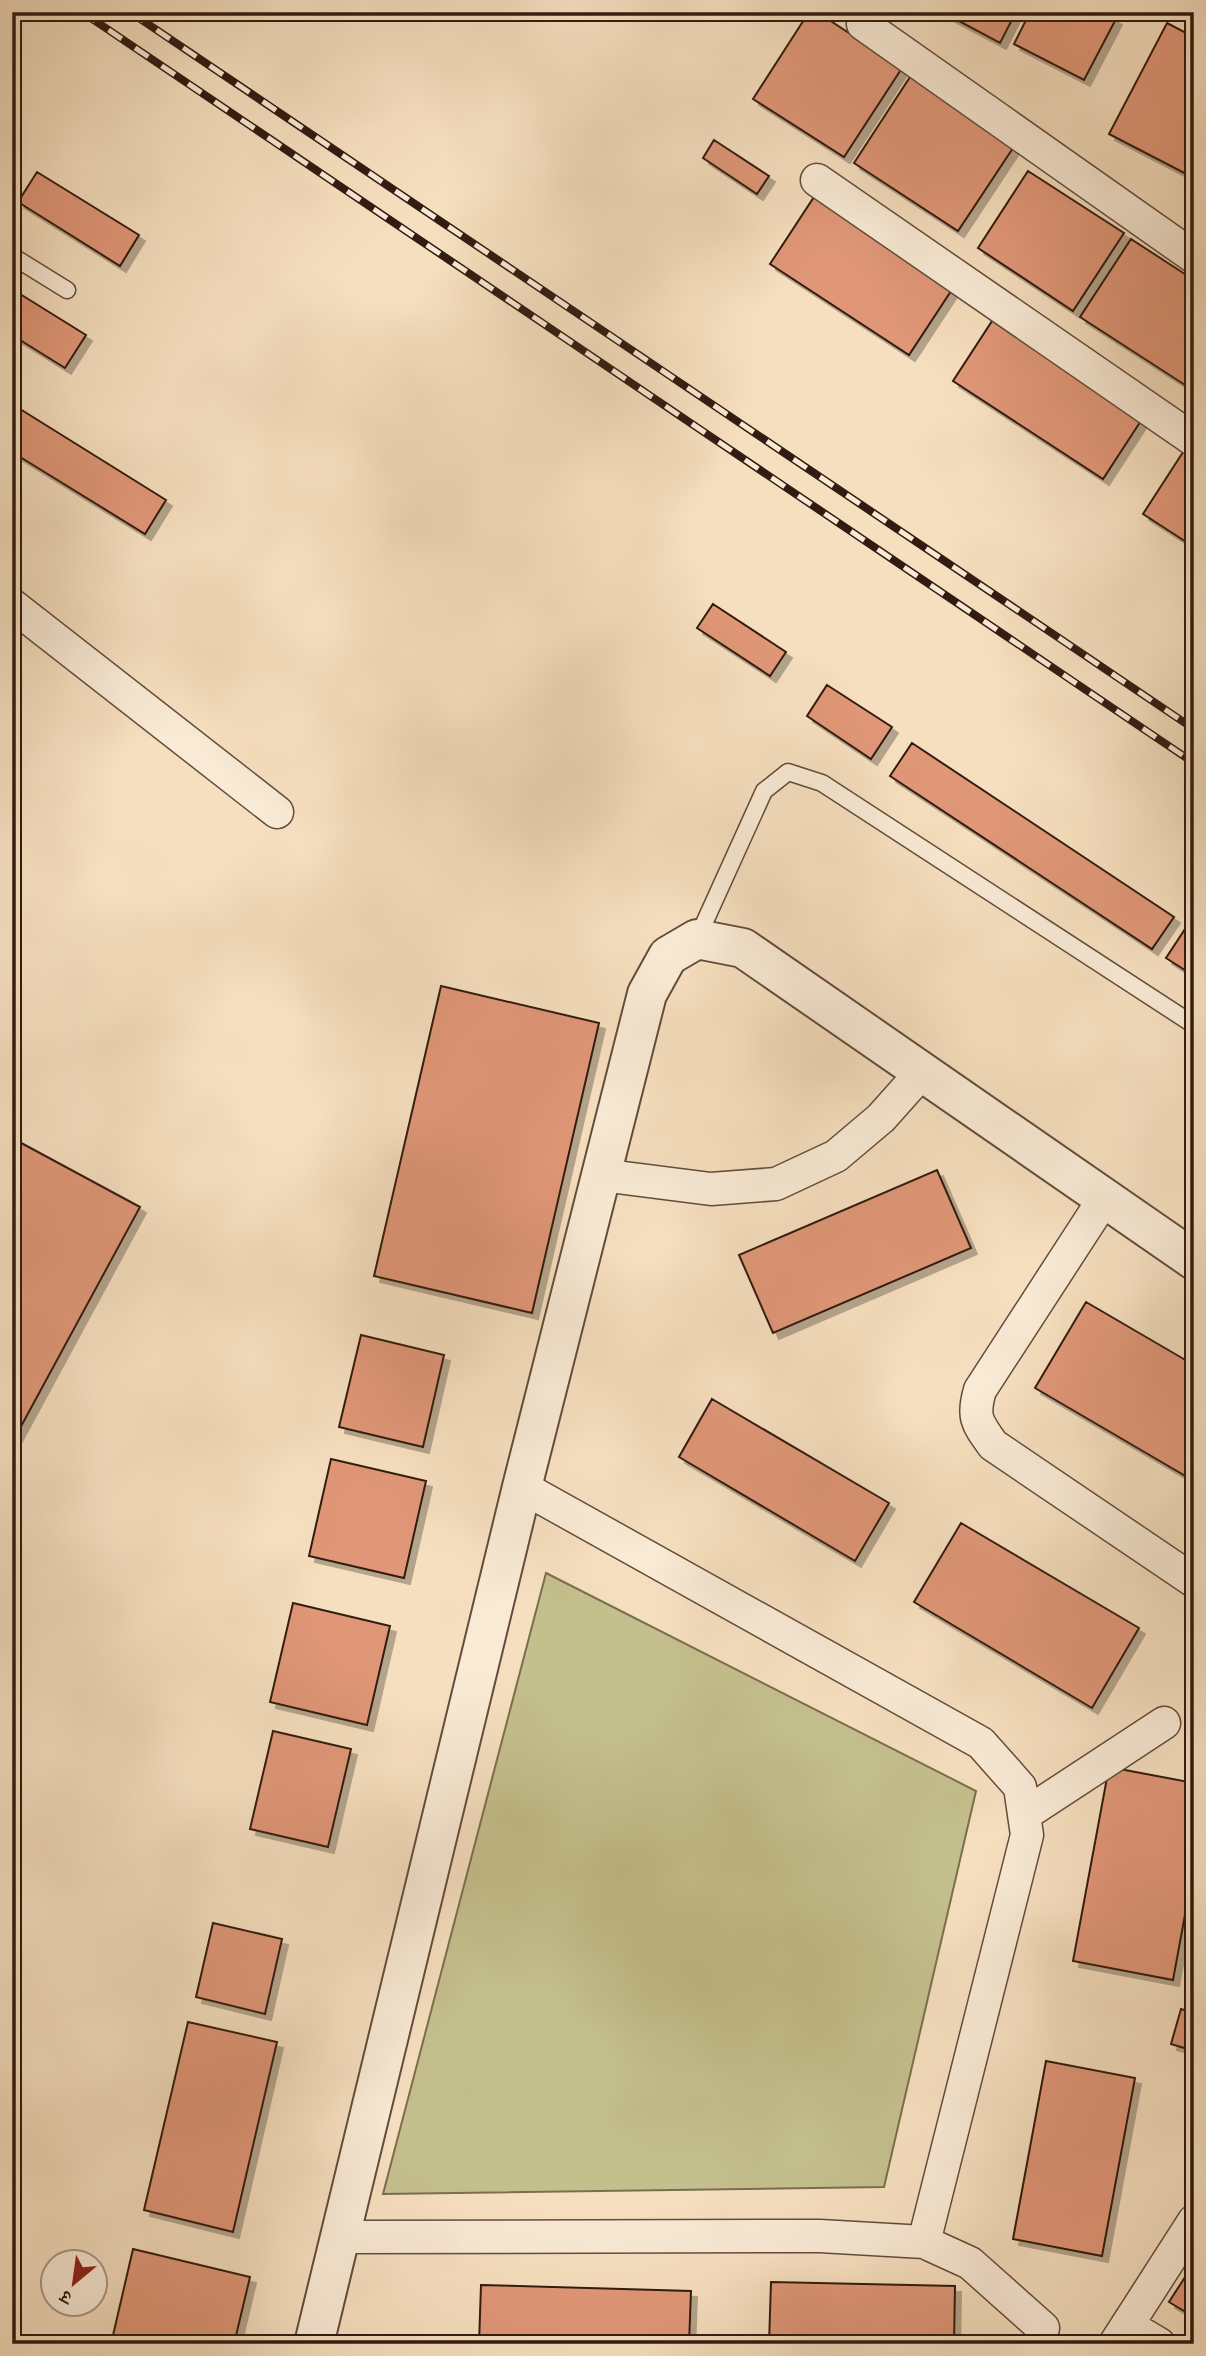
<svg xmlns="http://www.w3.org/2000/svg" width="1206" height="2356" viewBox="0 0 1206 2356" font-family="'Sorts Mill Goudy','Noto Serif Devanagari',serif">
	<defs>
		<filter id="shadow"><feDropShadow dx="6" dy="6" stdDeviation="0" flood-color="#0004"/></filter>
	</defs>
	<rect width="100%" height="100%" fill="#f6dfbf"/>
	<filter id="stains"><feTurbulence type="fractalNoise" baseFrequency=".00286" numOctaves="4"/><feColorMatrix values="0 0 0 0 .2 0 0 0 0 .09 0 0 0 0 .02 0 0 0 .5 -.17"/></filter>
	<radialGradient id="worn" r=".72"><stop offset=".6" stop-color="#630" stop-opacity="0"/><stop offset="1" stop-color="#630" stop-opacity=".3"/></radialGradient>
	<path fill="#c4c08d" stroke="#7b6e4f" stroke-width="2" d="M546 1573 976 1791 884 2187 383 2194Z"/>
	<path fill="#e09778" stroke="#321b11" stroke-width="2" filter="url(#shadow)" d="M809 12H817L902 68 844 157 753 99Z
		M942 12H1016L1000 43Z
		M1030 12H1103L1116 19 1084 80 1014 44Z
		M1167 23 1194 37V178L1109 134Z
		M912 74 1017 142 958 231 854 163Z
		M714 140 769 176 757 194 703 158Z
		M1028 171 1124 233 1073 311 978 248Z
		M37 172 139 235 120 266 18 202Z
		M814 197 953 288 909 355 770 264Z
		M1131 239 1194 280V372L1185 385 1080 317Z
		M12 289 86 335 65 368 12 335Z
		M996 315 1146 413 1103 479 953 381Z
		M12 404 166 500 145 534 12 452Z
		M1185 449 1194 454V547L1143 514Z
		M713 604 786 652 770 676 697 628Z
		M827 685 892 727 871 759 807 716Z
		M912 743 1174 917 1152 949 890 776Z
		M1189 923 1194 925V976L1166 958Z
		M441 986 599 1023 532 1313 374 1276Z
		M12 1138 140 1207 12 1443Z
		M937 1170 971 1248 773 1333 739 1255Z
		M1086 1302 1194 1365V1481L1035 1388Z
		M361 1335 444 1355 423 1447 339 1427Z
		M712 1399 889 1503 855 1561 679 1457Z
		M331 1459 426 1481 404 1578 309 1556Z
		M961 1523 1139 1628 1092 1708 914 1602Z
		M293 1603 390 1626 367 1725 270 1702Z
		M273 1731 351 1749 328 1847 250 1829Z
		M1109 1767 1194 1783V1866L1173 1980 1073 1961Z
		M213 1923 282 1939 265 2014 196 1997Z
		M1181 2009 1194 2013V2051L1171 2044Z
		M188 2022 277 2042 233 2232 144 2210Z
		M1046 2061 1135 2078 1102 2256 1013 2239Z
		M133 2249 250 2277 234 2344H111Z
		M1187 2274 1194 2278V2317L1169 2302Z
		M771 2282 955 2286 954 2344H769Z
		M481 2285 691 2291 689 2344H479Z"/>
	<g fill="none" stroke-linecap="round" stroke-linejoin="round">
		<defs>
			<path id="service" d="M12 256 67 290
				M697 939 764 791 788 772 822 783 1194 1025"/>
			<path id="minor" d="M863 24 1194 257
				M817 180 1194 440
				M12 605 277 812
				M601 1175 711 1189 776 1184 836 1156 881 1118 922 1072
				M1104 1199 980 1390C972 1417 977 1423 993 1445L1194 1581
				M522 1487 981 1743 1020 1787 1027 1835 924 2242
				M1024 1815 1164 1723
				M341 2237 820 2236 924 2242 970 2263 1043 2328
				M1127 2325 1159 2344
				M1115 2344 1194 2221"/>
			<path id="tertiary" d="M314 2344 522 1487 647 994 668 956 697 939 743 948 1194 1260"/>
		</defs>
		<use href="#service" stroke="#634c3c" stroke-width="19"/>
		<use href="#minor" stroke="#634c3c" stroke-width="35"/>
		<use href="#tertiary" stroke="#634c3c" stroke-width="42"/>
		<use href="#service" stroke="#f9ead5" stroke-width="16"/>
		<use href="#minor" stroke="#f9ead5" stroke-width="32"/>
		<use href="#tertiary" stroke="#f9ead5" stroke-width="38"/>
		<defs>
			<path id="rail" d="M82 12 1194 763
				M130 12 1194 729"/>
		</defs>
		<use href="#rail" stroke="#321b11" stroke-width="8"/>
		<use href="#rail" stroke="#f9ead5" stroke-width="5" stroke-dasharray="16" stroke-linecap="butt"/>
	</g>
	<rect width="1206" height="2356" fill="none" stroke="#f6dfbf" stroke-width="42"/>
	<rect x="14" y="14" width="1178" height="2328" fill="none" stroke="#321b11" stroke-width="3.5"/>
	<rect x="21" y="21" width="1164" height="2314" fill="none" stroke="#321b11" stroke-width="2"/>
	<g transform="translate(74 2283) rotate(209)"><circle r="33" fill="#f9ead5" stroke="#a99787" stroke-width="2"/>
	<path d="M0-5L12 26L0 18L-12 26Z" fill="#8f2418"/>
	<text y="-10" font-size="19" font-weight="bold" text-anchor="middle" fill="#321b11">उ</text>
	</g>
	<rect width="100%" height="100%" filter="url(#stains)"/>
	<rect width="100%" height="100%" fill="url(#worn)"/>
</svg>
